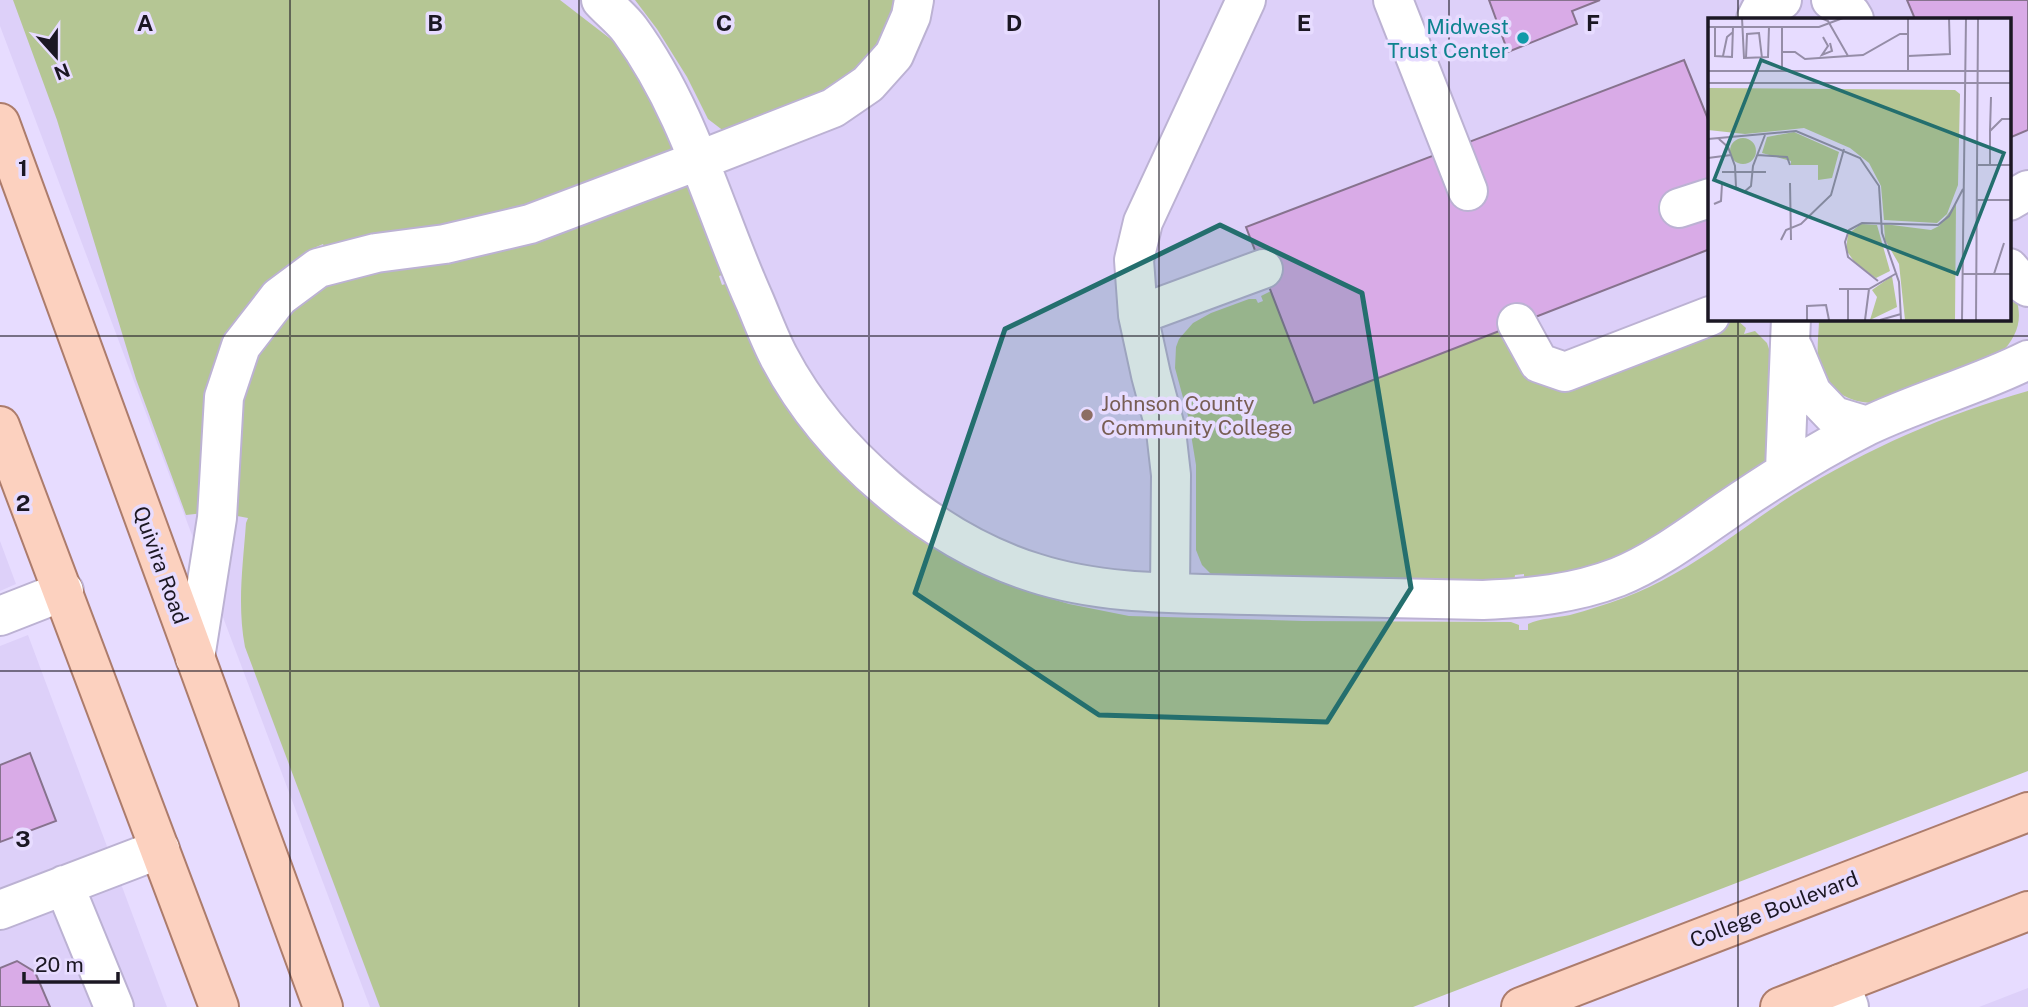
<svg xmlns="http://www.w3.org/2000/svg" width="2028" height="1007" viewBox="0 0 2028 1007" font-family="'Public Sans',sans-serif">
	<rect width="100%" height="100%" fill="#e7dcff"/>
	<path fill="#ddd0f9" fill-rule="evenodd" d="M0 0H2028V757L1375 1007H370L0 26ZM1710 19H2009V318H1710Z
		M0 541 16 584 0 591Z
		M28 635 167 1007H0V646Z
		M2028 988V1007H1979Z"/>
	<path fill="#b5c694" d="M13 0H560L621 47 642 78 677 149 603 190 326 251 323 244 314 248 317 254 267 293 204 513 186 515 136 379 57 120Z
		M635 0H904L898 18 852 81 725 132 708 119 687 77 657 29Z
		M684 184 692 187 725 274 719 276 722 285 729 283 827 456 857 488 881 509 917 535 950 557 988 575 1022 590 1069 604 1129 616 1303 621 1511 622 1519 625V630H1528V624C1541 618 1556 618 1570 615 1606 605 1642 593 1674 574 1716 551 1753 520 1794 494 1867 449 1946 414 2028 391V771L1413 1007H380L245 647C237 605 243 565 246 523L248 518 232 515 239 403 254 359 290 308 320 285Z
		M2009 282C2024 310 2023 332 1999 355L1874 403C1848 403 1826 389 1819 364 1816 350 1819 333 1819 319L2009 318Z
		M1271 291 1314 403 1509 327 1542 365 1720 319H1736L1746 328 1744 334 1755 331 1767 343 1770 352V457L1765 465 1664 536 1583 571 1524 581V574L1515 575 1514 582 1213 576 1202 565 1196 550V465L1188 416 1175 368 1176 347 1179 339 1193 323 1211 313 1249 299H1256L1258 303 1263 301 1261 296Z"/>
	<path fill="#d9abe7" stroke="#87738e" stroke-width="2" d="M1489 0H1600L1572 11 1577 24 1508 52Z
		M1907 0H2028V130L2009 138V19H1915Z
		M1684 60 1710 124V249L1314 403 1246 227Z
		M30 753 56 821 0 842V765Z
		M17 961 35 972 50 1007H0V968Z"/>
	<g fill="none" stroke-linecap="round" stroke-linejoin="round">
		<defs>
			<path id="minor" d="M601 0C610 10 622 19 630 30 690 112 714 211 755 302 763 321 770 340 779 357 829 452 932 541 1035 573 1103 595 1177 593 1249 595 1327 597 1405 599 1483 600 1530 598 1574 594 1618 577 1654 563 1694 533 1726 511 1771 480 1817 451 1867 426 1919 401 1976 386 2028 360
				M1393 0 1468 191
				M1831 0 1851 14 1854 19
				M1756 19 1760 11 1782 0
				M2009 201 2028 190
				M1679 208 1710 198
				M2009 268 2021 282 2028 287
				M1138 315 1263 269
				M1517 323 1539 363 1565 372 1710 316
				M1794 350 1812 393 1834 416 1867 426
				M1785 470 1791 318
				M1170 593 1171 475 1166 431 1151 375 1138 315 1134 260 1143 222 1246 0
				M0 616 64 591
				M195 658 217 518 224 397 241 346 279 297 318 268 376 253 445 244 530 224 700 160 833 108 868 84 894 55 911 16 914 0
				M64 885 114 1007
				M0 910 160 849
				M1840 984 1849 1007"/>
			<path id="major" d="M0 123 323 1007
				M0 426 219 1007
				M1521 1007 2028 812
				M1780 1007 2028 911"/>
		</defs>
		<use href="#minor" stroke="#bcb2d3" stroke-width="42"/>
		<use href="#major" stroke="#ac7c6c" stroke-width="42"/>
		<use href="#minor" stroke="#fff" stroke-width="38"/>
		<use href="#major" stroke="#fcd1bf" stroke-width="38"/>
	</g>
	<path fill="#246f6e" fill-opacity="0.2" stroke="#246f6e" stroke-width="5" stroke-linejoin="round" d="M1220 225 1362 293 1411 588 1327 722 1099 715 915 593 1005 329Z"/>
	<path fill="none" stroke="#1b1723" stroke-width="2" stroke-opacity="0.55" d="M290 0V1007M579 0V1007M869 0V1007M1159 0V1007M1449 0V1007M1738 0V19M1738 318V1007M0 336H2028M0 671H2028"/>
	<circle fill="#0f9aa8" stroke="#e7dcff" stroke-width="2.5" cx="1523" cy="38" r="7"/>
	<circle fill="#8d6e63" stroke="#e7dcff" stroke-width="2.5" cx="1087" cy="415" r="7"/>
	<g text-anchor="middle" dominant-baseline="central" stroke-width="7" stroke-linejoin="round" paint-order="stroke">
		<g font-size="21" fill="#0d838f" stroke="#e7dcff" text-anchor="end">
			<text x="1509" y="26">Midwest<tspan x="1509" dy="24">Trust Center</tspan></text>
		</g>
		<g font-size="21" fill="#785e54" stroke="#e7dcff" text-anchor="start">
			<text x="1101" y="403">Johnson County<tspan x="1101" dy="24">Community College</tspan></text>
		</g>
		<g font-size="21" fill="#1b1723" stroke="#e7dcff">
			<text transform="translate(161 565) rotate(70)">Quivira Road</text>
			<text transform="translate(1774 909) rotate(-21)">College Boulevard</text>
		</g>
	</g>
	<g transform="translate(1708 18)">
		<rect width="303" height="303" fill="#e7dcff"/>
		<path d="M0 70 247 72 252 76 250 167 239 196 229 205 176 202 173 168 161 145 142 130 96 110 37 116 0 112ZM86 114 131 134 124 160 110 162V147H83V143L54 135 59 119ZM22 133a13 13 0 1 1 26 0a13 13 0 1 1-26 0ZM248 185 247 302H197L191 246 177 222 176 206 223 212 231 208ZM153 206 169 207 182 253 168 260 148 246 138 232 140 216ZM184 258 189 289 162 302 169 279 164 272Z" fill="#b5c694"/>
		<path fill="none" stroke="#958da7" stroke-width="2" d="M34 0 36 40 60 39 61 9M113 0 120 3 140 38 155 37 192 16H200M0 9H111L135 0M7 9V38L24 39 25 9M74 9V53M115 19 120 28 114 37 124 33 122 25M74 34H87L97 41 140 38M15 38 19 19 25 14M200 38 242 36 241 0M38 40 39 16 51 15 54 40M0 53H303M200 53V0M0 65H303M282 113 283 79M0 121 88 113 152 140 171 168 174 215 191 264 193 302M11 121 20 129 27 148 28 169 36 174 43 168 45 148 57 117M49 137 79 139 82 147M0 140 23 137M269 147H303M282 147V113L294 101H303M14 154H58M82 165 83 222M269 182H303M6 186 13 183 14 166M73 222 78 212 93 206 123 177 136 131M255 256H303M286 256 296 225M170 263 140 239 137 224 141 212 154 205 230 207 241 198 255 171M131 271H161L189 255M140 271V302M99 302V288L118 287 121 302M157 302 161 271M172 302 193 296M254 302 258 0M268 302 270 0"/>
		<path fill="#246f6e" fill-opacity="0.15" stroke="#246f6e" stroke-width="3.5" d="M53 42 296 135 249 256 6 162Z"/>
		<rect width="303" height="303" fill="none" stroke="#1b1723" stroke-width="3.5"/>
	</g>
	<g font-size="23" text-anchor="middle" font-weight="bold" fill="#1b1723" stroke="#e7dcff" stroke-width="7" stroke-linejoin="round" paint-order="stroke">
		<text x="145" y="31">A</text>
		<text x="435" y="31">B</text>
		<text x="724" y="31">C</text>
		<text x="1014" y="31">D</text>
		<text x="1304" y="31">E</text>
		<text x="1593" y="31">F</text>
		<text x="23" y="176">1</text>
		<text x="23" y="511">2</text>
		<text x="23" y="847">3</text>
	</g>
	<g transform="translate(56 56) rotate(159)" stroke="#e7dcff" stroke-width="5" paint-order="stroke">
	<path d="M0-5L12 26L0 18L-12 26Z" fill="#1b1723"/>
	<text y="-10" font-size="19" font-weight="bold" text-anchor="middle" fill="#1b1723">N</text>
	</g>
	<path d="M24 972v10h94v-10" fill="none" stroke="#1b1723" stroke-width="3.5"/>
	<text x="35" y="972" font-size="21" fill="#1b1723" stroke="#e7dcff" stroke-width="5" paint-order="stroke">20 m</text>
</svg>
